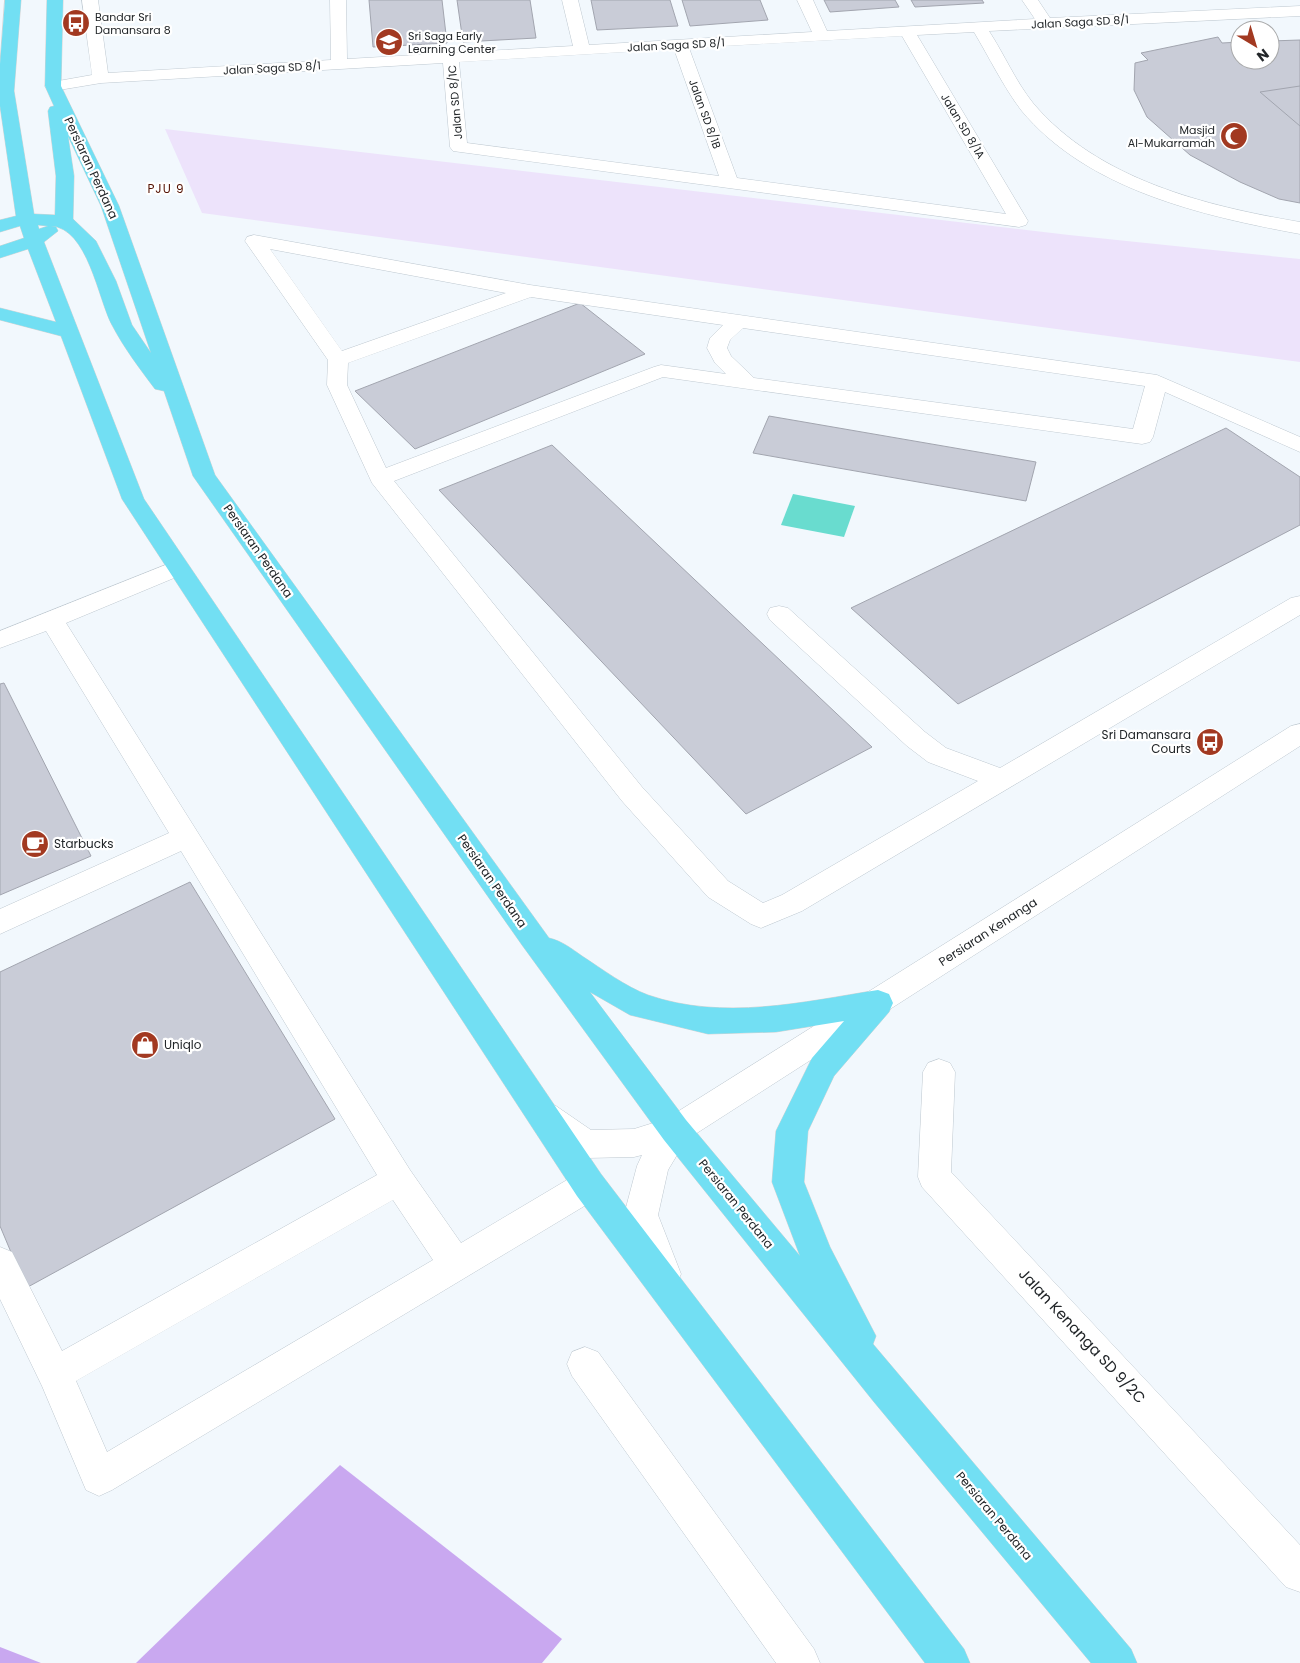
<svg xmlns="http://www.w3.org/2000/svg" width="1300" height="1663" font-family="Poppins,sans-serif">
<style>
.green{fill:#ede3fb}
.forest{fill:#c9a8f0}
.water{fill:#69dccf}
.building{fill:#c9ccd7;stroke:#a2a5af}
.lines{fill:none;stroke-linecap:round;stroke-linejoin:round}
.minor-casing{stroke:#bec8d0;stroke-width:1}
.major-casing{stroke:#d3d4d4;stroke-width:1}
.minor{fill:#fff;fill-rule:evenodd}
.major{fill:#72dff3;fill-rule:evenodd}
.labels{text-anchor:middle;stroke-width:4.5;stroke-linejoin:round;paint-order:stroke}
.far-poi-label{font-size:11px;fill:#222629;stroke:#fff;text-anchor:start}
.far-street-label{font-size:11px;fill:#222629;stroke:#fff}
.street-label{font-size:12px;fill:#222629;stroke:#fff}
.far-quarter-label{font-size:12px;letter-spacing:1px;fill:#541203;stroke:#fff}
.poi-label{font-size:12px;fill:#222629;stroke:#fff;text-anchor:start}
.near-street-label{font-size:15px;fill:#222629;stroke:#fff}
</style>
<rect width="100%" height="100%" fill="#f2f8fd"/>
<path class="green" d="M165,129L1069,235L1300,259V362L202,213Z"/>
<g class="forest">
<path d="M340,1465L562,1639L542,1663H136Z"/>
<path d="M0,1647L41,1663H0Z"/>
</g>
<path class="water" d="M793,494L855,506L844,537L781,525Z"/>
<g class="building">
<path d="M369,0H442L447,43L373,47Z"/>
<path d="M457,0H530L536,38L463,42Z"/>
<path d="M591,0H670L678,26L597,30Z"/>
<path d="M682,0H760L768,20L690,26Z"/>
<path d="M824,0H895L899,7L830,12Z"/>
<path d="M911,0H982L984,3L915,7Z"/>
<path d="M1218,37L1222,43L1240,42V60H1270V41L1300,40V203L1279,199L1240,182L1190,155L1147,117L1134,90L1135,63L1148,60L1141,53Z"/>
<path d="M1300,86V126L1260,92Z"/>
<path d="M580,303L645,354L415,449L355,391Z"/>
<path d="M769,416L1036,462L1026,501L753,453Z"/>
<path d="M1226,428L1300,477V525L958,704L851,608Z"/>
<path d="M552,445L872,747L746,814L439,490Z"/>
<path d="M4,683L91,856L0,895V684Z"/>
<path d="M190,882L335,1119L26,1288L0,1226V972Z"/>
</g>
<g class="lines">
<g class="minor-casing">
<g id="minor">
<path d="M82,0H98L108,73L331,60L330,0H346L347,59L573,46L562,0H578L589,45L812,32L797,0H813L827,31L1035,19L1022,0H1038L1050,18L1300,6V16L989,31C1004,54 1016,82 1033,103C1098,180 1206,206 1300,222V234C1203,216 1087,190 1021,110C1003,86 989,57 974,32L917,35L1028,221L1026,225L1019,227L453,151L450,147L443,63L101,83L53,91L47,89L45,86L47,83L92,75ZM902,36L1006,214L737,178L689,48ZM674,49L719,176L467,143L459,62Z"/>
<path d="M254,235L530,285L1157,375L1300,437V452L1165,392L1153,437L1150,442L1142,444L663,377L394,481L642,787L728,881L763,903L782,895L978,781L928,762L907,746L770,620L767,614L770,608L779,606L788,608L925,732L946,748L1000,768L1291,598L1300,596V615L802,911L761,928L751,924L708,897L622,801L372,483L327,385L328,360L245,241L247,237ZM270,249L506,293L342,351ZM531,297L723,325L710,338L707,348L715,363L726,374L661,365L654,367L386,468L347,385L348,363ZM743,328L1145,386L1133,429L754,378L731,356L727,348L730,340Z"/>
<path d="M178,560L186,563L190,568L186,573L66,623L410,1170L461,1243L577,1174L589,1170L601,1174L605,1185L601,1196L112,1490L99,1496L86,1490L42,1386L0,1299V1247L12,1252L62,1351L377,1175L181,851L0,934V909L169,833L46,631L0,648V631ZM393,1200L433,1260L107,1452L76,1381Z"/>
<path d="M1300,724V746L686,1140L668,1170L658,1215L681,1274L676,1285L664,1290L652,1285L624,1215L637,1166L642,1155L634,1157L586,1158L575,1154L534,1126L529,1116L534,1106L545,1102L556,1106L591,1130L634,1129L666,1119L1291,726Z"/>
<path d="M939,1059L950,1063L955,1072L951,1172L1300,1545V1592L1286,1587L922,1187L918,1177L923,1072L928,1063Z"/>
<path d="M585,1347L598,1352L814,1649L820,1663H776L572,1376L567,1364L572,1352Z"/>
</g>
</g>
<g class="major-casing">
<path id="major" d="M5,0H21L14,91L34,214L55,215L56,176L48,111L50,107L54,106L45,86L47,0H63L61,86L119,206L215,475L549,938C562,941 572,949 582,956C602,969 626,987 648,995C723,1021 803,1002 878,990L889,994L893,1003L889,1012L834,1076L808,1131L804,1182L830,1247L876,1336L873,1344L1131,1649L1137,1663H1091L874,1402L664,1140L522,945L193,476L164,391L155,389C140,369 124,348 112,325C98,299 88,228 51,226L56,227L58,231L44,242L144,499L601,1174L964,1649L970,1663H925L577,1196L122,499L61,336L0,320V308L56,322L28,249L0,258V246L24,238L20,226L0,232V220L16,216L0,106V64ZM68,136L101,206L151,353L132,325L116,281L96,241L73,219L74,176ZM38,225L48,226L39,229ZM590,992L630,1015L708,1034L776,1032L844,1021L812,1058L776,1131L772,1182L800,1256L686,1120Z"/>
</g>
<use href="#minor" class="minor"/>
<use href="#major" class="major"/>
</g>
<defs>
<g id="bus-disc" transform="scale(1.4375)"><circle r="9.5" fill="#a23921" stroke="#fff"/><path d="M-5-6H5V4H4V6H2V4H-2V6H-4V4H-5ZM-3.5-4V0h7V-4ZM-3.5 1.2v1.5H-2V1.2ZM2 1.2v1.5H3.5V1.2Z" fill="#fff"/></g>
<g id="school-disc" transform="scale(1.4375)"><circle r="9.5" fill="#a23921" stroke="#fff"/><path d="M0-5L7-2L0 1L-7-2ZM-4 1L0 2.5L4 1V4Q0 6-4 4Z" fill="#fff"/></g>
<g id="mosque-disc" transform="scale(1.4375)"><circle r="9.5" fill="#a23921" stroke="#fff"/><path d="M3.5-4.9A6 6 0 1 0 3.5 4.9A5 5 0 1 1 3.5-4.9Z" fill="#fff"/></g>
<g id="cafe-disc" transform="scale(1.4375)"><circle r="9.5" fill="#a23921" stroke="#fff"/><path d="M-5.5-4.5H6V0H3Q3 3.5 0 3.5H-2.5Q-5.5 3.5-5.5 0ZM3-3.2v2h1.7v-2ZM-6 4.5H4V6H-6Z" fill="#fff"/></g>
<g id="shop-disc" transform="scale(1.4375)"><circle r="9.5" fill="#a23921" stroke="#fff"/><path d="M-5-2.5h2.3a2.7 3.5 0 0 1 5.4 0H5L5.5 6h-11ZM-1.5-2.5h3a1.5 2.3 0 0 0-3 0Z" fill="#fff"/></g>
</defs>
<g fill-rule="evenodd">
<use href="#bus-disc" x="76" y="23"/>
<use href="#school-disc" x="389" y="42"/>
<use href="#mosque-disc" x="1234" y="136"/>
<use href="#bus-disc" x="1210" y="742"/>
<use href="#cafe-disc" x="35" y="844"/>
<use href="#shop-disc" x="145" y="1045"/>
</g>
<g class="labels">
<g class="far-poi-label">
<text x="95" y="21">Bandar Sri<tspan x="95" dy="13">Damansara 8</tspan></text>
<text x="408" y="40">Sri Saga Early<tspan x="408" dy="13">Learning Center</tspan></text>
<text x="1215" y="134" text-anchor="end">Masjid<tspan x="1215" dy="13">Al-Mukarramah</tspan></text>
</g>
<g class="far-street-label">
<text transform="translate(1080 22) rotate(-3)" y="4">Jalan Saga SD 8/1</text>
<text transform="translate(676 45) rotate(-3)" y="4">Jalan Saga SD 8/1</text>
<text transform="translate(272 68) rotate(-3)" y="4">Jalan Saga SD 8/1</text>
<text transform="translate(455 102) rotate(-95)" y="4">Jalan SD 8/1C</text>
<text transform="translate(705 114) rotate(70)" y="4">Jalan SD 8/1B</text>
<text transform="translate(963 126) rotate(59)" y="4">Jalan SD 8/1A</text>
</g>
<g class="street-label">
<text transform="translate(91 168) rotate(65)" y="4">Persiaran Perdana</text>
<text transform="translate(258 551) rotate(55)" y="4">Persiaran Perdana</text>
<text transform="translate(492 881) rotate(55)" y="4">Persiaran Perdana</text>
<text transform="translate(988 932) rotate(-33)" y="4">Persiaran Kenanga</text>
<text transform="translate(736 1204) rotate(51)" y="4">Persiaran Perdana</text>
<text transform="translate(994 1516) rotate(50)" y="4">Persiaran Perdana</text>
</g>
<g class="far-quarter-label">
<text x="166" y="193">PJU 9</text>
</g>
<g class="poi-label">
<text x="1191" y="739" text-anchor="end">Sri Damansara<tspan x="1191" dy="14">Courts</tspan></text>
<text x="54" y="848">Starbucks</text>
<text x="164" y="1049">Uniqlo</text>
</g>
<g class="near-street-label">
<text transform="translate(1082 1336) rotate(47)" y="5">Jalan Kenanga SD 9/2C</text>
</g>
</g>
<g transform="translate(1255 45) rotate(142)"><circle r="24" fill="#ffffff" stroke="#a7a8a9"/>
<path d="M0-4L9 19L0 12L-9 19Z" fill="#a23921"/>
<text y="-8" font-size="14" font-weight="bold" text-anchor="middle" fill="#222629">N</text>
</g>
</svg>
